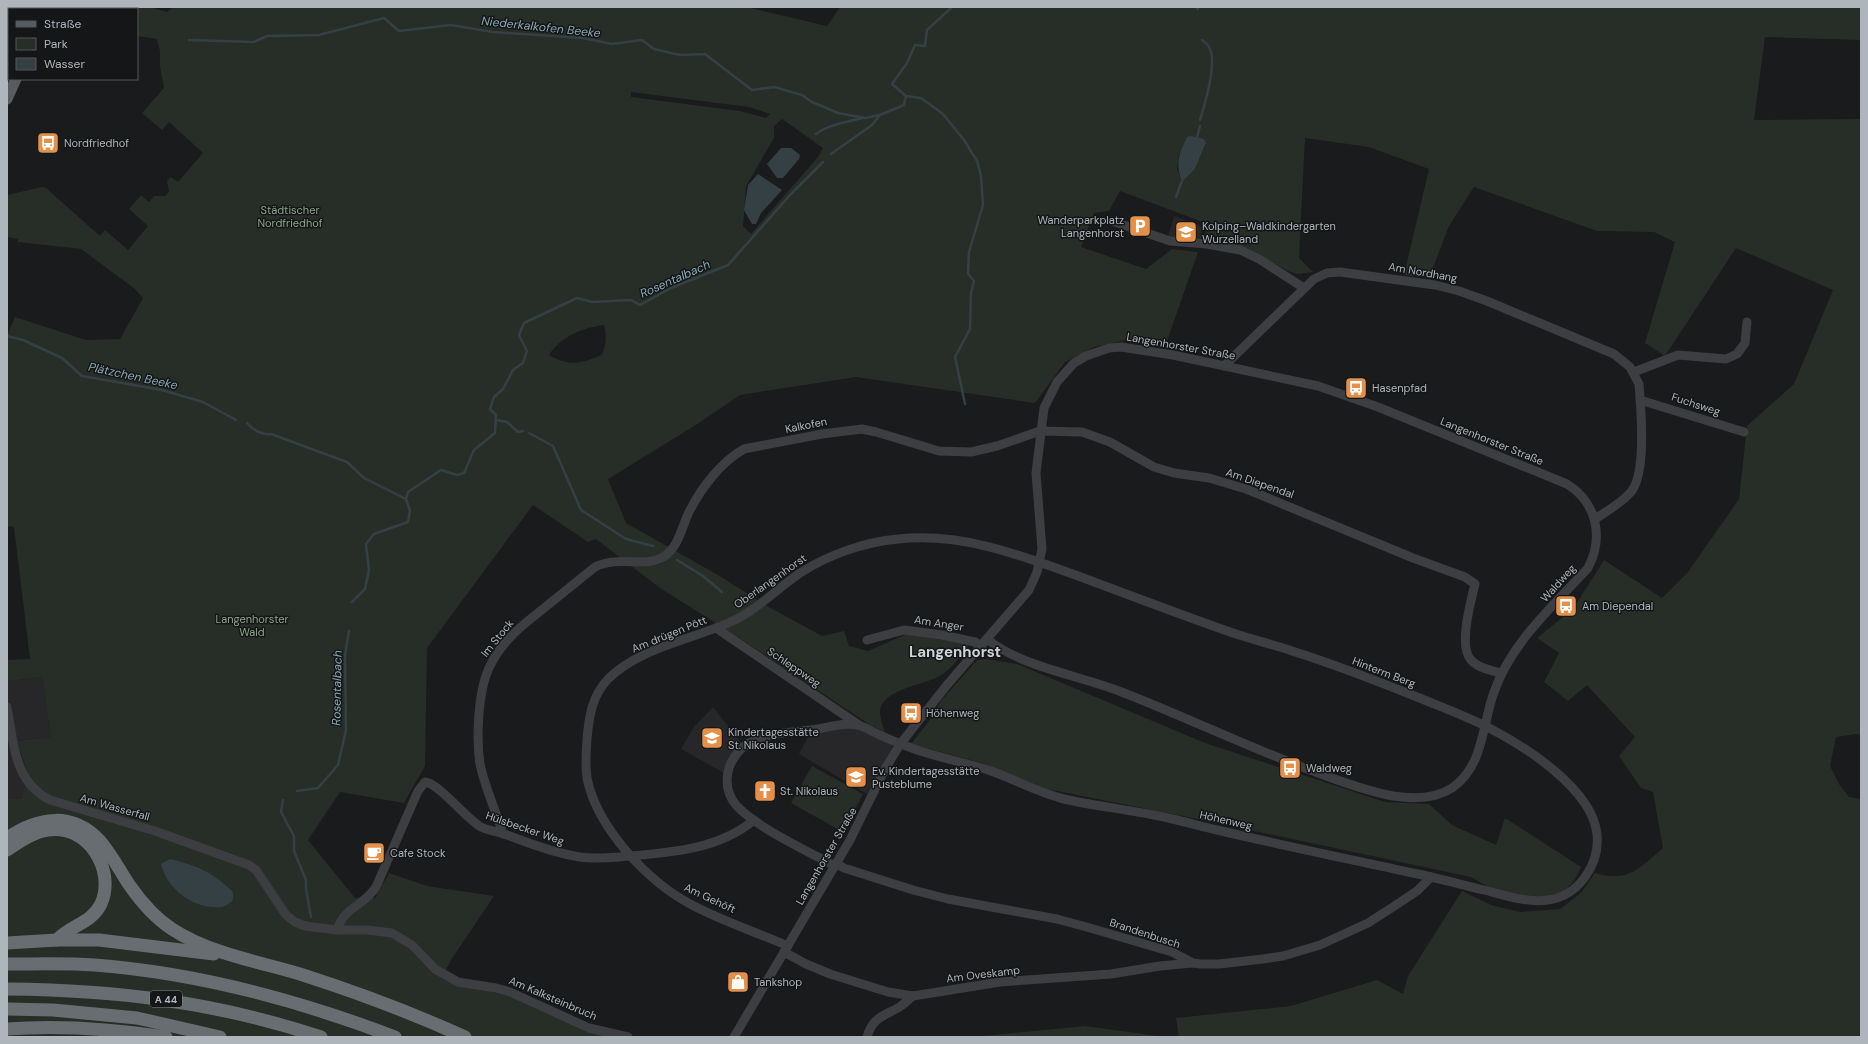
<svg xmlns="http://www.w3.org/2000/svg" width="1868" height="1044" font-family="'DM Sans',sans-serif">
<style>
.built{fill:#272729}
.green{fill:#272e27;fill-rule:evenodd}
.water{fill:#354045}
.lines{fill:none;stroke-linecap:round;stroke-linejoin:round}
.stream{stroke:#354045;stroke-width:2.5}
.minor{stroke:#3c3e41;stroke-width:9}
.major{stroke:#585b60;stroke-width:11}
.highway{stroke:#686d72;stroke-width:13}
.labels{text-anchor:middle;stroke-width:3;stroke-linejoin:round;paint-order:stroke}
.shield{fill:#151618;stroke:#80858a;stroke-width:1}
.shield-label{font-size:10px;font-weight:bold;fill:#aeb5bb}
.poi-label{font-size:11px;fill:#aeb5bb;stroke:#151618;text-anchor:start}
.park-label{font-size:11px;fill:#8ba487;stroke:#151618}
.street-label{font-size:11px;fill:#aeb5bb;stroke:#151618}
.water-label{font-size:12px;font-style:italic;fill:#89a8b2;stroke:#151618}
.district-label{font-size:15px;font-weight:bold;fill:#cfd3d7;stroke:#151618}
</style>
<rect width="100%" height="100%" fill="#1a1b1c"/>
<g class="built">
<path d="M1174,216L1203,227L1200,242L1168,237Z"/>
<path d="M42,677L51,737L17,741L28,775L21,799L7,798V678L9,681Z"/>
<path d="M713,707L742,744L724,773L681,749L694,727Z"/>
<path d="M858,727L893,746L867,794L799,754L810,733Z"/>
</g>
<g class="green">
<path d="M132,7H149L167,12L173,7H746L827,26L840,7H1861V40L1765,37L1754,120L1861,119V735L1856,734L1836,737L1830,766L1839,784L1849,797L1861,799V1037H1179L1176,1018L1291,1006L1377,980L1403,994L1408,976L1462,891L1491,905L1520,912L1560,909L1581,893L1595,873C1629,883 1639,868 1663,848L1653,792L1641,788L1619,756L1635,737L1587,685L1568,701L1544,682L1559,653L1537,638L1573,609L1604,560L1662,598L1688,572L1739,499L1747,426L1794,384L1833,290L1736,248L1665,356L1645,343L1675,242L1654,232L1597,231L1474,187L1449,226L1429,278L1404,275L1429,169L1369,147L1305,138L1299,258L1313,272L1297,274L1288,271L1257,254L1203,242L1208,224L1120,191L1109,211L1094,213L1081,247L1146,269L1172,249L1198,252L1165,347L1125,340L1094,347L1065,362L1035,403L856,377L740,395L699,423L608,479L626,523L718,575L767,606L822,636L844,631L849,646L868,651L907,634L970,644C961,655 951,671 938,677C923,685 878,690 880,714C881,720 883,727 885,732L870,725L738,637L660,588L596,539L588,542L533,505L427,648L425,766L404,803L340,792L308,840L355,898H375L389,873L427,886L494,896L451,960L442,978L509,996L554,1017L625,1037H7V798L21,799L28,775L17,741L51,737L42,677L9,681L7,678V660L30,659L14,527L7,526V336L15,317L86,340L120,339L143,298L135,289L81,249L18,242V239L7,237V195L42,187L46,188L100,236L105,230L128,250L148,226L129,209L141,195L149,202L154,196H165L169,192L167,181L171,177L178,182L203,153L169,122L162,130L142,113L164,88L160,67V51L157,39L137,36V9H131ZM631,92L749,107L770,114L766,118L740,111L631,97ZM782,119L823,148L818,157L751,234L743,226L746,186L774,138V126ZM1206,144L1195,169L1182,182L1177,169L1179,154ZM604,325C607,337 606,344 602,355C582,363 569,367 549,355C560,337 584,327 604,325Z"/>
<path d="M986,659L1017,664L1205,743L1385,802L1429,804L1452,825L1496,845L1505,818L1581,867L1574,881L1563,892L1551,897L1508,898L1471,877L1203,820L1047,789L982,763L911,744L929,721L941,701L977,660Z"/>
<path d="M812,766L863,794L843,832L791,803Z"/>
<path d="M1085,1026L1165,1037H972Z"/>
</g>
<g class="water">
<path d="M1191,136L1204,139L1206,143L1195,169L1182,182C1175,162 1179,155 1187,137Z"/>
<path d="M781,148H791L800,155L799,159L783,178H777L767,164Z"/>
<path d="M758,174L782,190L761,213L756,224H752L744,210L748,185Z"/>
<path d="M170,859C198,866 212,872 233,892V900C230,903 226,906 222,907C195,910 167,890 161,864Z"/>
</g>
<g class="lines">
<g class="stream">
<path d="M1196,7L1198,9"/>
<path d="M189,40L254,42L267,36L319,35L384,18L399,31L451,25L493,32L583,38L612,44L642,40L654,49L680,55L705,54L752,90L774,87L802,95L812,102L838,113L865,118L880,115"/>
<path d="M906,96L921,98L943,114L964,140L977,161L981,176L983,205L969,252L968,274L974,281L971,293L970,329L955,357L965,404"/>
<path d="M1200,120C1205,104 1217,65 1210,49C1209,46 1205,42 1202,40"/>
<path d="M816,134C830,124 846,122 863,118"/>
<path d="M1197,138L1200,126"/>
<path d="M831,154L872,125L880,115L904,105L906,96L892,84L907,63L915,45L925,46L927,30L952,7"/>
<path d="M1176,197L1182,181"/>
<path d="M7,336L23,340L62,358L82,376L162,390L203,402L236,420"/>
<path d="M496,420L507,422L518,432L523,431"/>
<path d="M247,423C254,431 261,435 271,434L347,462L364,478L406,499"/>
<path d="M529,433L553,446L581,510L626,539L653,546"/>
<path d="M677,560L703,576L722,592"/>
<path d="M352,602L365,589L369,570L366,544L374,534L408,522L410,511L406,499L408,492L441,470L457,475L464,473L474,450L495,433L496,415L490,409L494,397L503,389L513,370L523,363L527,351L519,335L524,323L577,298L592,302L631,300L640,305L671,288L728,265L791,194L823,162"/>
<path d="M297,791L318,788L338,765L346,730L345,655L349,631"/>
<path d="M283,800L281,812L294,836V851L306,880V889L311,917"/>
</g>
<g class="minor">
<path d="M1115,222L1170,241L1207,244L1240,250L1259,259L1304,288"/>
<path d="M1224,366L1314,279L1327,273L1340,272L1435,285L1459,291L1487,301L1614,354L1630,367L1639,384C1641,410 1647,475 1630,493C1620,504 1607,511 1595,519"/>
<path d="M1634,372L1678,355L1726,359L1737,354L1745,343L1747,322"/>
<path d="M1640,400L1744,432"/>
<path d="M716,628L859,725"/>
<path d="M867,640L904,630L942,635L975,642L982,647"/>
<path d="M7,707C14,743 13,781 50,800L155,831L249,865L256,870L286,915L295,922L305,926L337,930H367L392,933L412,945L435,969L458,982L496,988L510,992L589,1028L628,1037"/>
<path d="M503,834C496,811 485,788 480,764C476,738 478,692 489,668C497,650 513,633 528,621L595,567C619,555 645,568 663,557C679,548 682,525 690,510C702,487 721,462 744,449L822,434L862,429L876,432L939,451L971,452L997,446L1040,431L1082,432L1110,442L1154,467L1174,473L1209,478L1246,489L1413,558L1465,577L1475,584C1471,601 1458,646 1471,660C1478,668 1492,671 1502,673"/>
<path d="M837,864L844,868L913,890L948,899L1057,919L1090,928L1172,952L1193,963L1200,964H1219L1263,959L1283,956L1320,945L1368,923L1393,907L1417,891L1431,877"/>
<path d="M337,930C345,906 363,907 376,887L418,791L425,782C439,783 465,818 481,827C489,831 499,832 507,835C531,844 555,853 580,857C593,859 606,858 619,857C665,853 717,851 754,820"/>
<path d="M788,946C756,932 722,921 692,905C648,882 597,828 587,778C585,765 586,752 587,739C589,716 592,696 608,679C641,646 697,639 737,619C760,607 778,588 800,573C828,555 864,542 898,539C965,532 1025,557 1086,579C1135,597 1184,616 1233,633C1254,640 1275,645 1295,652C1337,665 1377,681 1417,697C1441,707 1466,716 1489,728C1526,747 1592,789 1597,834C1600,864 1579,896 1548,900C1527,903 1504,895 1484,890C1459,884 1434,877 1408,872C1344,858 1281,845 1217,830C1196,825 1175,819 1154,815C1124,809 1094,806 1064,799C1039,793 1016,780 991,771C967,763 941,758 917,750C904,745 892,741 880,735C872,732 865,726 857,725C845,722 830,727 818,729C785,734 742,730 729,768C725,782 727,794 736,805C754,826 809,852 835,866"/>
<path d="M784,952L806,964L830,974L888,992L913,996L1000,982L1111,974L1160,966L1192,963"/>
<path d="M734,1037L850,840L886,767L901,743L947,685L1029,590L1037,572L1042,549L1036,473L1044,408L1057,382L1074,363L1086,356L1109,348L1121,347L1173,355L1318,386L1378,407L1567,484C1597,503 1604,537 1588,568C1553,606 1511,643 1494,692C1482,725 1484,766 1452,788C1435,799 1412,799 1393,796C1366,791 1339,781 1313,771C1247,747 1184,716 1119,691C1077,675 1023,667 988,640"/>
<path d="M867,1037C873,1016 885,1016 901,1006C905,1003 909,999 913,996"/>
</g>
<g class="major">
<path d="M42,9L43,7"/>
<path d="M7,99L16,79"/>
</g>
<g class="highway">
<path d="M7,838C38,817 72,811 100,841C112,855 120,871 130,886C142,903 155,918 172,929C210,954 261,962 303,975C359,993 412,1013 465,1037"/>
<path d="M7,850C19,842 33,832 48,830C88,824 116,870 101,904C91,924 70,925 57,940"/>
<path d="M7,943L57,940H99L214,954"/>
<path d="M7,964C36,964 66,963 95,965C199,973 298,1000 395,1037"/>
<path d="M7,989C118,990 215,1002 321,1037"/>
<path d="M7,1009L53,1010L137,1018L220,1037"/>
<path d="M7,1029C60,1025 113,1029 166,1037"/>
</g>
</g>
<defs>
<g id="bus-square" transform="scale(1.15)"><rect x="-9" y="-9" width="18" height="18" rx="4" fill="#e4904b" stroke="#151618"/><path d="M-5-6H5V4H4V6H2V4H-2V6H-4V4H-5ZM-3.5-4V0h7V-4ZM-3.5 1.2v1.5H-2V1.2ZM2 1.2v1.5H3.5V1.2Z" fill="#fff"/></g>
<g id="parking-square" transform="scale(1.15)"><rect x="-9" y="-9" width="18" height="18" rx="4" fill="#e4904b" stroke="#151618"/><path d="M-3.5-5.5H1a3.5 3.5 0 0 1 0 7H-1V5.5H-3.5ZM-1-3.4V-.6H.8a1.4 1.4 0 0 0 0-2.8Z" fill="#fff"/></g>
<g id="school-square" transform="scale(1.15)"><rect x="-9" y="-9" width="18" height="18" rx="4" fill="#e4904b" stroke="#151618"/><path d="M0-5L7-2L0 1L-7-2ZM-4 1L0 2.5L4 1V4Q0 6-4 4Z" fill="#fff"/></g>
<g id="church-square" transform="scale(1.15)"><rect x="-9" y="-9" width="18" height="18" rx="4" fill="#e4904b" stroke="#151618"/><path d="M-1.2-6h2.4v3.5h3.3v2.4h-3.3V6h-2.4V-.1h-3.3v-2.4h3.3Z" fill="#fff"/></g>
<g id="cafe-square" transform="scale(1.15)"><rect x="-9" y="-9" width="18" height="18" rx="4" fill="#e4904b" stroke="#151618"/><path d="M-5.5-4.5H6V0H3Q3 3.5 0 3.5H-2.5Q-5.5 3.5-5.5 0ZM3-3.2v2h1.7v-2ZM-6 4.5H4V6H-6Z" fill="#fff"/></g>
<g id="shop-square" transform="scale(1.15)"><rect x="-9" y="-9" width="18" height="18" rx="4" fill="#e4904b" stroke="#151618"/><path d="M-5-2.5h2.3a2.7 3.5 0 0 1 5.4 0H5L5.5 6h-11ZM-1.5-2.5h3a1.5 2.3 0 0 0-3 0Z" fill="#fff"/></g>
</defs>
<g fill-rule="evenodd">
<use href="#bus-square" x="48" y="143"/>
<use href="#parking-square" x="1140" y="226"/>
<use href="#school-square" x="1186" y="232"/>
<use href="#bus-square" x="1356" y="388"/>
<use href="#bus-square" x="1566" y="606"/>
<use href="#bus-square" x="911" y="713"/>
<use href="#school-square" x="712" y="738"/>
<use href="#bus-square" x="1290" y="768"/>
<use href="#school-square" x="856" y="777"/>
<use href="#church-square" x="765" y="791"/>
<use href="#cafe-square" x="374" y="853"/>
<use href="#shop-square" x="738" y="982"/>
</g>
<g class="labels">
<rect class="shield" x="150" y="991" width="32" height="16" rx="3"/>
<g class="shield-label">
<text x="166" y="1003">A 44</text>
</g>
<g class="poi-label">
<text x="64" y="147">Nordfriedhof</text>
<text x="1124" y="224" text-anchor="end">Wanderparkplatz<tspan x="1124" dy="13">Langenhorst</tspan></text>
<text x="1202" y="230">Kolping–Waldkindergarten<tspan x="1202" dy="13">Wurzelland</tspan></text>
<text x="1372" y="392">Hasenpfad</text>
<text x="1582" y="610">Am Diependal</text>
<text x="926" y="717">Höhenweg</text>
<text x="728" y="736">Kindertagesstätte<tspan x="728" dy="13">St. Nikolaus</tspan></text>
<text x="1306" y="772">Waldweg</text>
<text x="872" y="775">Ev. Kindertagesstätte<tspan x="872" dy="13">Pusteblume</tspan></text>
<text x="780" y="795">St. Nikolaus</text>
<text x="390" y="857">Cafe Stock</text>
<text x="754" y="986">Tankshop</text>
</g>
<g class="park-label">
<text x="290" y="214">Städtischer<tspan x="290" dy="13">Nordfriedhof</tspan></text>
<text x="252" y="623">Langenhorster<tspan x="252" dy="13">Wald</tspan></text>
</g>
<g class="street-label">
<text transform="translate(1423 272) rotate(10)" y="4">Am Nordhang</text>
<text transform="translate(1181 346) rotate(10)" y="4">Langenhorster Straße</text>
<text transform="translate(1696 404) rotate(18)" y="4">Fuchsweg</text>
<text transform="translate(806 425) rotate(-11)" y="4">Kalkofen</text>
<text transform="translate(1492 441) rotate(22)" y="4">Langenhorster Straße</text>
<text transform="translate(1260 483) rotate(19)" y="4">Am Diependal</text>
<text transform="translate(770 581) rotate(-35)" y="4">Oberlangenhorst</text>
<text transform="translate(1558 583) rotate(-48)" y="4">Waldweg</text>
<text transform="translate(939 623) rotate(9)" y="4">Am Anger</text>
<text transform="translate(669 634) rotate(-22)" y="4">Am drügen Pött</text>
<text transform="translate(497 638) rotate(-51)" y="4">Im Stock</text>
<text transform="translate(794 667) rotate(34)" y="4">Schleppweg</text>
<text transform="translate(1384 672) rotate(21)" y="4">Hinterm Berg</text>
<text transform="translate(115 807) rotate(16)" y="4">Am Wasserfall</text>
<text transform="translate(1226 820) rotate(13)" y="4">Höhenweg</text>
<text transform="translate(525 828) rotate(19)" y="4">Hülsbecker Weg</text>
<text transform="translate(826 856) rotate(-60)" y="4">Langenhorster Straße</text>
<text transform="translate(710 898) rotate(25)" y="4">Am Gehöft</text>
<text transform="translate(1145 933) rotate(18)" y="4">Brandenbusch</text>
<text transform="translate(983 974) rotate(-7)" y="4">Am Oveskamp</text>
<text transform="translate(553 998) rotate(23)" y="4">Am Kalksteinbruch</text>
</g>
<g class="water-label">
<text transform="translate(541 27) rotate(6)" y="4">Niederkalkofen Beeke</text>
<text transform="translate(675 279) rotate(-24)" y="4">Rosentalbach</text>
<text transform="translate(133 376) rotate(12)" y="4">Plätzchen Beeke</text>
<text transform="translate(337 688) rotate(-89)" y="4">Rosentalbach</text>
</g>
<g class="district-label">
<text x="955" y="657">Langenhorst</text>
</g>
</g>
<rect width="1868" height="1044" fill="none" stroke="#aeb5bb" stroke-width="16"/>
<rect x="8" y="8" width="130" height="72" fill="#151618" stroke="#525659"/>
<rect x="16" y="21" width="20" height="6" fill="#585b60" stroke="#525659"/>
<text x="44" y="28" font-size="12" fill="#aeb5bb">Straße</text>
<rect x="16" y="38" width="20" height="12" fill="#272e27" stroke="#525659"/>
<text x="44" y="48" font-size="12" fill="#aeb5bb">Park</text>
<rect x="16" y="58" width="20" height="12" fill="#354045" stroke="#525659"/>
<text x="44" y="68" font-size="12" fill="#aeb5bb">Wasser</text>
</svg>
